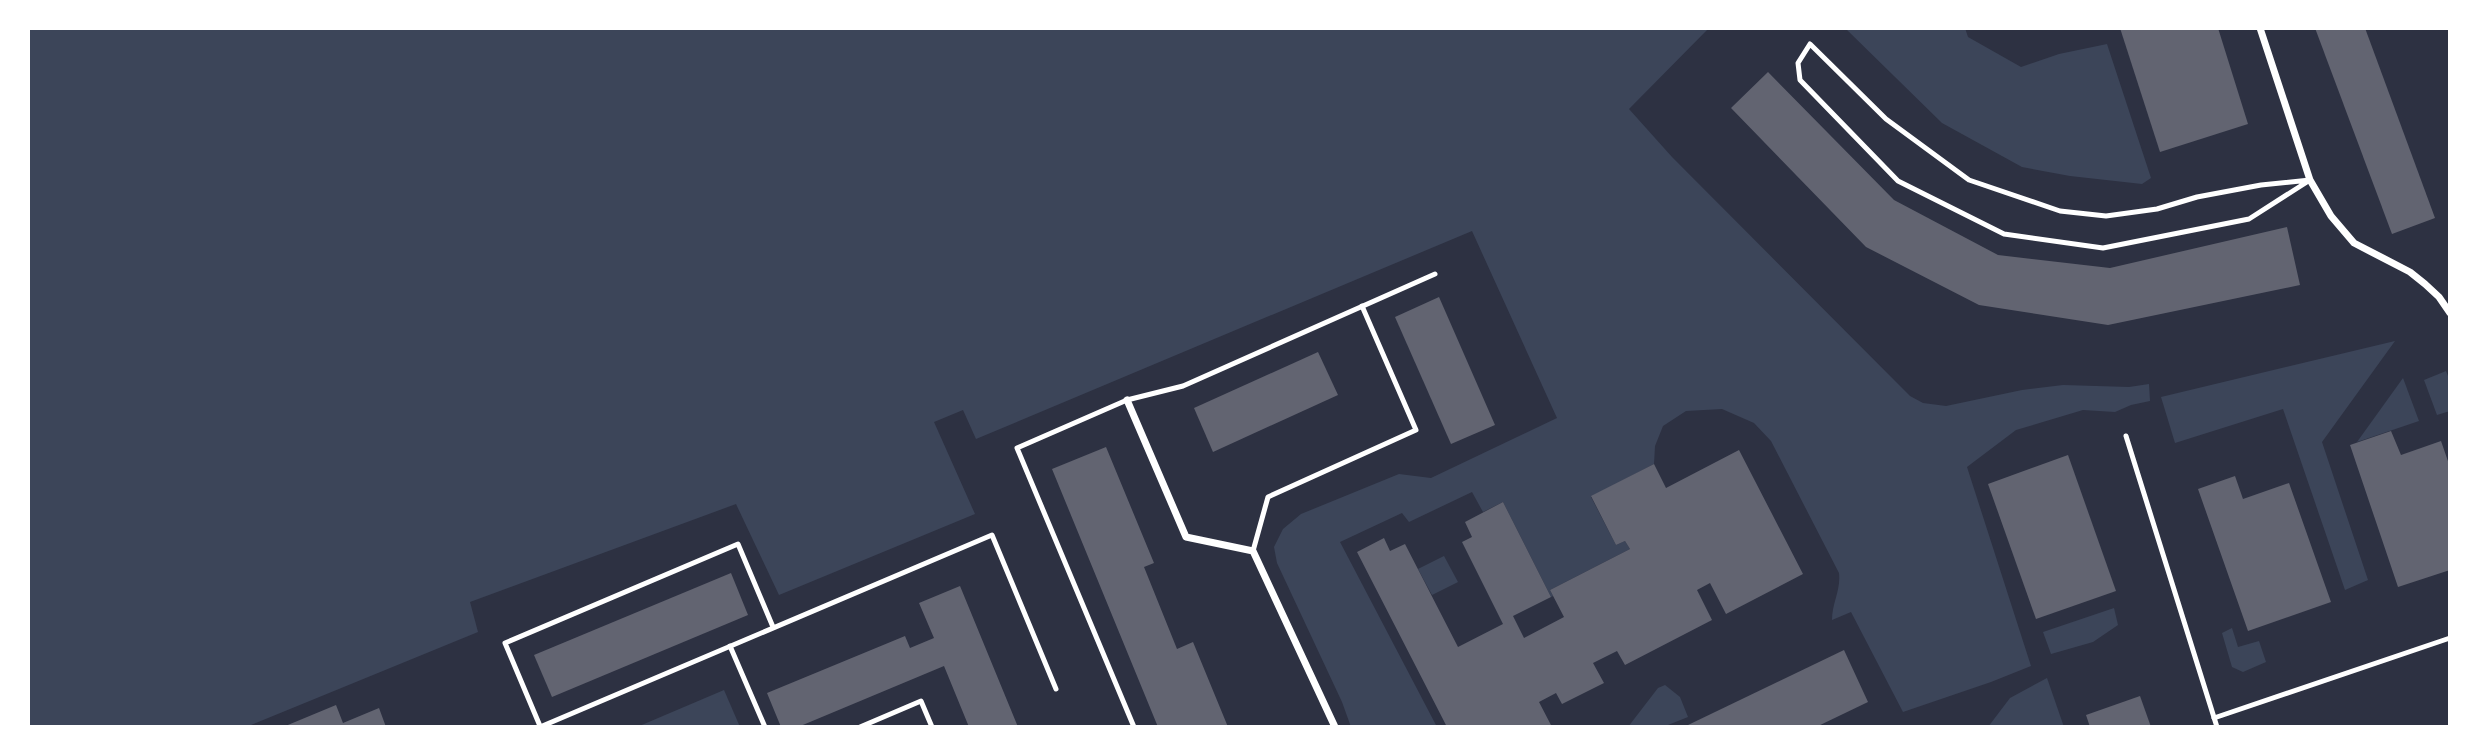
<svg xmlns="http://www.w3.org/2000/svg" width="2478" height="755" font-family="Arial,sans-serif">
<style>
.green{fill:#3c4559}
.building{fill:#626471}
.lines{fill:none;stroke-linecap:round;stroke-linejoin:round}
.service{stroke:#fff;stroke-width:5}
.minor{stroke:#fff;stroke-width:7}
</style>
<rect width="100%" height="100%" fill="#2d3142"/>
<g class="green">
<path d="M28,28H1709L1629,109L1672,157L1910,396L1923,403L1946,406L2022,390L2063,385L2129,387L2149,384L2150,401L2131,405L2115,412L2083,410L2016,430L1967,467L2031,666L1991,682L1903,712L1851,612L1832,620C1832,603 1841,590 1839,573L1771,441L1754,423L1722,409L1686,411L1663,426L1655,446L1654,464L1591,497L1616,545L1625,541L1630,549L1550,590L1553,596L1551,597L1503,502L1483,512L1472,492L1409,522L1402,513L1340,542L1437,727H1351L1342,702L1277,563L1274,547L1283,529L1301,514L1399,474L1431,478L1557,418L1472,231L976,439L963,410L934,422L975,514L779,595L736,504L470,602L478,632L246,727H28Z"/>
<path d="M1847,28H1965L1968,37L2021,67L2059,54L2107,44L2151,178L2142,184L2070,176L2022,167L1942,123L1846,29Z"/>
<path d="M2395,341L2322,442L2368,580L2345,590L2283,409L2175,443L2161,397Z"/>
<path d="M2446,371L2450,381V411L2437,415L2424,380Z"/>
<path d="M2403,378L2419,421L2357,442Z"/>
<path d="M1444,556L1458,582L1432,595L1418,569Z"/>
<path d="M2114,608L2118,625L2093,642L2051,654L2043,632Z"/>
<path d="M2232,628L2238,647L2259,641L2266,662L2243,672L2232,667L2222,633Z"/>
<path d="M2047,678L2064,727H1988L2010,698Z"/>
<path d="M1665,685L1680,697L1688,717L1663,727H1628L1658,688Z"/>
<path d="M724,690L740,727H637Z"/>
</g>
<g class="building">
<path d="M2120,28H2218L2248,124L2160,152Z"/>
<path d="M2315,28H2365L2435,218L2392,234Z"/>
<path d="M1768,72L1894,200L1998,255L2110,268L2287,227L2300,285L2108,325L1979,305L1866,247L1731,108Z"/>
<path d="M1439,297L1495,425L1451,444L1395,317Z"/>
<path d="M1318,352L1338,395L1213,452L1194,408Z"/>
<path d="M2391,431L2401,455L2441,441L2450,467V570L2398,587L2350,445Z"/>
<path d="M1106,447L1154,563L1144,567L1177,649L1193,642L1228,727H1158L1052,469Z"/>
<path d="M1739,450L1803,574L1726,614L1710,583L1697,590L1712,620L1625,665L1617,651L1593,663L1604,683L1562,704L1556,693L1539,702L1552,727H1447L1357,552L1384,538L1390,551L1405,544L1458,647L1503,624L1462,542L1472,537L1465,522L1503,502L1551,597L1513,616L1524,638L1564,617L1550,590L1630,549L1625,541L1616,545L1591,496L1654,464L1666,488Z"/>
<path d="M2068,455L2116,591L2036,619L1988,484Z"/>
<path d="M2235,476L2243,499L2289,483L2331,602L2248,631L2198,489Z"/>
<path d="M731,573L748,615L552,697L534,655Z"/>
<path d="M960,586L1018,727H969L944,666L798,727H781L767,693L905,636L910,648L934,638L919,603Z"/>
<path d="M1844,650L1868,702L1816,727H1689L1688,725Z"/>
<path d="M2140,696L2151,727H2090L2086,715Z"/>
<path d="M336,705L343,723L379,708L386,727H283Z"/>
</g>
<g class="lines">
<g class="service">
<path d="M1810,44L1886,119L1969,180L2060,211L2106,216L2157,209L2197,197L2261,185L2310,180L2249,219L2103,248L2004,234L1898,181L1800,80L1798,63Z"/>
<path d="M2126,436L2217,727"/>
<path d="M1253,551L1268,497L1416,430L1362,306"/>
<path d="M730,646L765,727"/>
<path d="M2214,718L2450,638"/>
<path d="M540,726L505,643L738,544L773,627"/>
<path d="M540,727L992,535L1056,689"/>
<path d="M860,727L921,701L932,727"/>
<path d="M1134,727L1017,448L1127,400L1183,386L1435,274"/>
</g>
<g class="minor">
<path d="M2260,28L2310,180L2331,216L2354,243L2410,272L2425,284L2439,297L2450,313"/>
<path d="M1127,400L1186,537L1253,551L1335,727"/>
</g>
</g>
<rect width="2478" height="755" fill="none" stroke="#ffffff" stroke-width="60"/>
</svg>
